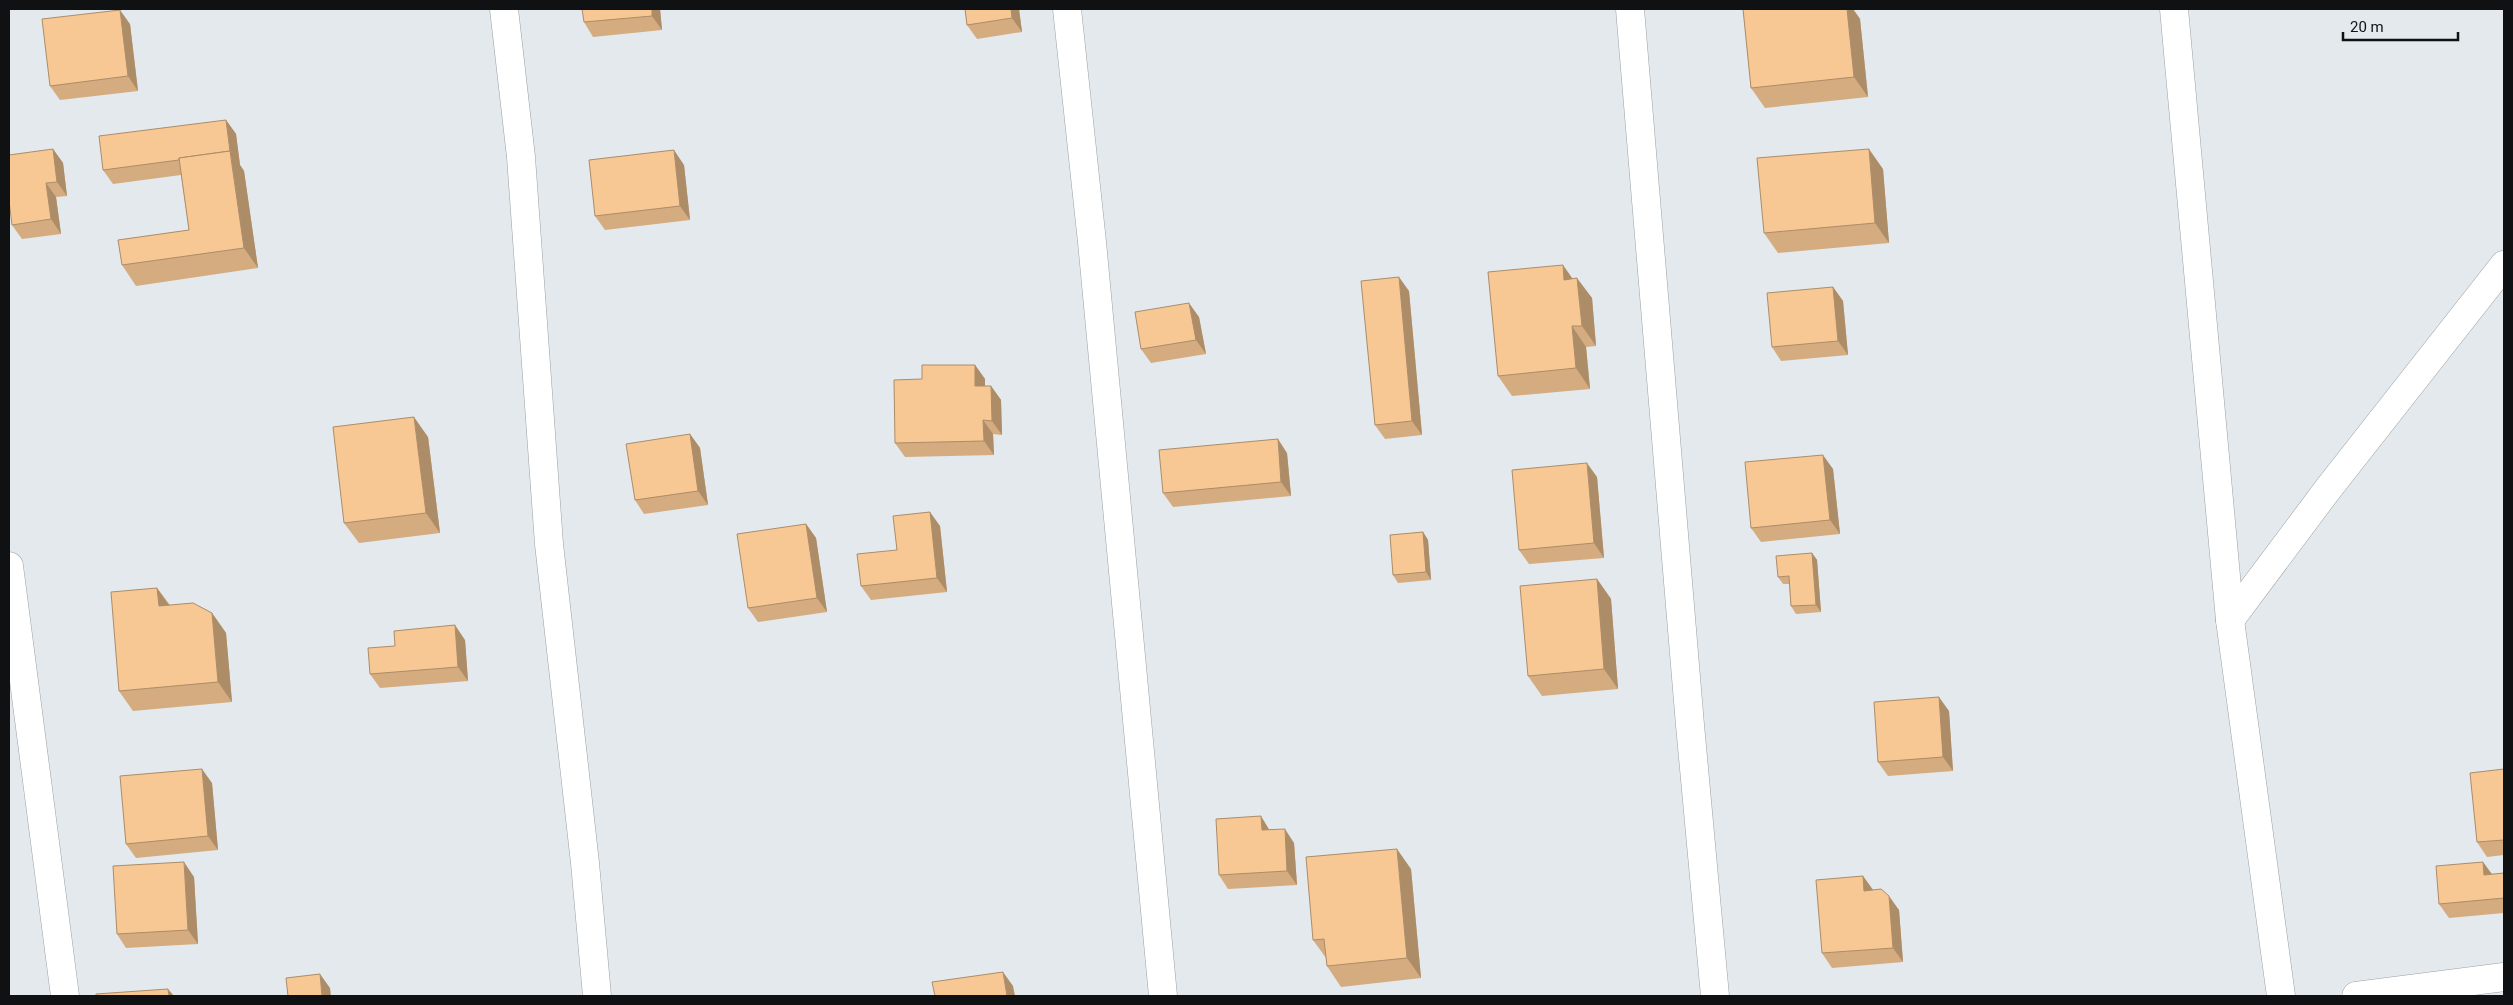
<svg xmlns="http://www.w3.org/2000/svg" width="2513" height="1005" font-family="Roboto,sans-serif">
<style>
.lines{fill:none;stroke-linecap:round;stroke-linejoin:round}
.street-casing{stroke:#9aa0a3;stroke-width:29}
.street{stroke:#fff;stroke-width:28}
.wall{fill:#d4ac7f}
.shaded-wall{fill:#ad8c68}
.building{fill:#f7c894;stroke:#ad8c68}
</style>
<rect width="100%" height="100%" fill="#e3e9ed"/>
<g class="lines">
<g class="street-casing">
<g id="street">
<path d="M504,9L521,157L549,544L585,863L597,996"/>
<path d="M1067,9L1092,242L1163,996"/>
<path d="M1630,9L1690,725L1715,996"/>
<path d="M2174,9L2230,620L2281,996"/>
<path d="M9,566L65,996"/>
<path d="M2230,620L2328,489L2504,265"/>
<path d="M2356,996L2504,977"/>
</g>
</g>
<use href="#street" class="street"/>
</g>
<g class="wall">
<path d="M660,9L662,30L593,37L584,22Z"/>
<path d="M965,9H1019L1022,32L977,39L967,25Z"/>
<path d="M1743,9H1853L1860,19L1868,97L1765,108L1751,88Z"/>
<path d="M130,24L138,91L60,100L50,86Z"/>
<path d="M226,120L236,134L240,165L244,171L258,268L136,286L122,265L189,230L181,175L113,184L103,170Z"/>
<path d="M53,149L63,163L67,196L56,197L61,234L22,239L12,225Z"/>
<path d="M684,165L690,220L605,230L595,216Z"/>
<path d="M1883,169L1889,243L1778,253L1764,233Z"/>
<path d="M1573,279L1592,298L1596,346L1586,347L1590,389L1512,396L1498,376Z"/>
<path d="M1833,287L1843,301L1848,355L1781,361L1772,347Z"/>
<path d="M1409,291L1422,435L1385,439L1375,425Z"/>
<path d="M1199,317L1206,354L1151,363L1141,349Z"/>
<path d="M975,365L985,379V386H991L1001,400L1002,435L993,434L994,455L905,457L895,443L922,379Z"/>
<path d="M690,434L700,448L708,505L644,514L635,500Z"/>
<path d="M428,437L440,533L359,543L344,523Z"/>
<path d="M1287,453L1291,496L1173,507L1163,493Z"/>
<path d="M1833,469L1840,534L1761,542L1751,528Z"/>
<path d="M1597,477L1604,558L1529,564L1519,550Z"/>
<path d="M806,524L816,538L827,612L758,622L748,608Z"/>
<path d="M940,526L947,592L871,600L861,586L897,550Z"/>
<path d="M1423,532L1428,540L1431,580L1398,583L1393,575Z"/>
<path d="M1812,553L1817,560L1821,612L1796,614L1791,606L1789,584H1783L1778,577Z"/>
<path d="M1597,579L1611,599L1618,689L1542,696L1528,676Z"/>
<path d="M157,588L170,605L212,613L226,633L232,702L133,711L119,691Z"/>
<path d="M465,640L468,681L380,688L370,674Z"/>
<path d="M1949,711L1953,771L1888,776L1878,762Z"/>
<path d="M2504,769V855L2487,857L2477,842Z"/>
<path d="M212,783L218,850L136,858L126,844Z"/>
<path d="M1270,829L1294,843L1297,885L1228,889L1219,875Z"/>
<path d="M2483,862L2492,874L2504,873V913L2449,918L2439,904Z"/>
<path d="M1411,869L1421,978L1341,987L1327,966L1326,958L1313,940Z"/>
<path d="M1863,876L1873,890L1899,910L1903,962L1832,968L1822,953Z"/>
<path d="M194,877L198,944L126,948L117,934Z"/>
</g>
<g class="shaded-wall">
<path d="M652,9H660L662,30L652,16Z"/>
<path d="M1011,9H1019L1022,32L1012,18Z"/>
<path d="M1847,9H1853L1860,19L1868,97L1854,77Z"/>
<path d="M120,10L130,24L138,91L128,76Z"/>
<path d="M226,120L236,134L240,165L244,171L258,268L244,248Z"/>
<path d="M53,149L63,163L67,196L57,182Z"/>
<path d="M1869,149L1883,169L1889,243L1875,223Z"/>
<path d="M674,150L684,165L690,220L680,206Z"/>
<path d="M46,183L56,197L61,234L51,219Z"/>
<path d="M1563,265L1577,285L1564,280Z"/>
<path d="M1399,277L1409,291L1422,435L1412,421Z"/>
<path d="M1577,278L1592,298L1596,346L1582,326Z"/>
<path d="M1833,287L1843,301L1848,355L1838,341Z"/>
<path d="M1189,303L1199,317L1206,354L1196,340Z"/>
<path d="M1572,326L1586,347L1590,389L1576,368Z"/>
<path d="M975,365L985,379V400L975,386Z"/>
<path d="M991,386L1001,400L1002,435L992,421Z"/>
<path d="M414,417L428,437L440,533L426,513Z"/>
<path d="M983,420L993,434L994,455L984,441Z"/>
<path d="M690,434L700,448L708,505L698,491Z"/>
<path d="M1278,439L1287,453L1291,496L1281,482Z"/>
<path d="M1823,455L1833,469L1840,534L1830,520Z"/>
<path d="M1587,463L1597,477L1604,558L1594,543Z"/>
<path d="M930,512L940,526L947,592L937,578Z"/>
<path d="M806,524L816,538L827,612L817,598Z"/>
<path d="M1423,532L1428,540L1431,580L1426,572Z"/>
<path d="M1812,553L1817,560L1821,612L1816,605Z"/>
<path d="M1597,579L1611,599L1618,689L1604,669Z"/>
<path d="M157,588L171,608L159,606Z"/>
<path d="M212,613L226,633L232,702L218,682Z"/>
<path d="M455,625L465,640L468,681L458,667Z"/>
<path d="M1939,697L1949,711L1953,771L1943,757Z"/>
<path d="M202,769L212,783L218,850L208,836Z"/>
<path d="M1261,816L1270,831L1262,830Z"/>
<path d="M1285,829L1294,843L1297,885L1287,871Z"/>
<path d="M1397,849L1411,869L1421,978L1407,958Z"/>
<path d="M184,862L194,877L198,944L188,930Z"/>
<path d="M2483,862L2493,876L2484,875Z"/>
<path d="M1863,876L1873,890L1864,891Z"/>
<path d="M1889,896L1899,910L1903,962L1893,948Z"/>
<path d="M1003,972L1013,986L1015,996H1007Z"/>
<path d="M320,974L330,988L331,996H322Z"/>
<path d="M168,989L174,996H169Z"/>
</g>
<g class="building">
<path d="M582,9H652V16L584,22Z"/>
<path d="M965,9H1011L1012,18L967,25Z"/>
<path d="M1743,9H1847L1854,77L1751,88Z"/>
<path d="M120,10L128,76L50,86L42,19Z"/>
<path d="M226,120L230,151L179,158V160L103,170L99,136Z"/>
<path d="M53,149L57,182L46,183L51,219L12,225L9,201V155Z"/>
<path d="M1869,149L1875,223L1764,233L1757,158Z"/>
<path d="M674,150L680,206L595,216L589,160Z"/>
<path d="M230,151L244,248L122,265L118,240L189,230L179,158Z"/>
<path d="M1563,265L1564,280L1577,278L1582,326H1572L1576,368L1498,376L1488,272Z"/>
<path d="M1399,277L1412,421L1375,425L1361,281Z"/>
<path d="M1833,287L1838,341L1772,347L1767,293Z"/>
<path d="M1189,303L1196,340L1141,349L1135,312Z"/>
<path d="M922,365H975V386H991L992,421L983,420L984,441L895,443L894,380L922,379Z"/>
<path d="M414,417L426,513L344,523L333,427Z"/>
<path d="M690,434L698,491L635,500L626,444Z"/>
<path d="M1278,439L1281,482L1163,493L1159,450Z"/>
<path d="M1823,455L1830,520L1751,528L1745,462Z"/>
<path d="M1587,463L1594,543L1519,550L1512,470Z"/>
<path d="M930,512L937,578L861,586L857,554L897,550L893,516Z"/>
<path d="M806,524L817,598L748,608L737,534Z"/>
<path d="M1423,532L1426,572L1393,575L1390,535Z"/>
<path d="M1812,553L1816,605L1791,606L1789,576L1778,577L1776,556Z"/>
<path d="M1597,579L1604,669L1528,676L1520,586Z"/>
<path d="M157,588L159,606L193,603L212,613L218,682L119,691L111,592Z"/>
<path d="M455,625L458,667L370,674L368,648L395,646L394,631Z"/>
<path d="M1939,697L1943,757L1878,762L1874,702Z"/>
<path d="M202,769L208,836L126,844L120,776Z"/>
<path d="M2504,769V840L2477,842L2470,773Z"/>
<path d="M1261,816L1262,830L1285,829L1287,871L1219,875L1216,819Z"/>
<path d="M1397,849L1407,958L1327,966L1324,939L1313,940L1306,857Z"/>
<path d="M184,862L188,930L117,934L113,866Z"/>
<path d="M2483,862L2484,875L2504,873V898L2439,904L2436,866Z"/>
<path d="M1863,876L1864,891L1881,889L1889,896L1893,948L1822,953L1816,880Z"/>
<path d="M1003,972L1007,996H935L932,982Z"/>
<path d="M320,974L322,996H288L286,978Z"/>
<path d="M168,989L169,996H96V994Z"/>
</g>
<rect width="2513" height="1005" fill="none" stroke="#0f1112" stroke-width="20"/>
<path d="M2343 32v8h115v-8" fill="none" stroke="#0f1112" stroke-width="2.5"/>
<text x="2350" y="32" font-size="15" fill="#0f1112" stroke="#e3e9ed" stroke-width="4" paint-order="stroke">20 m</text>
</svg>
